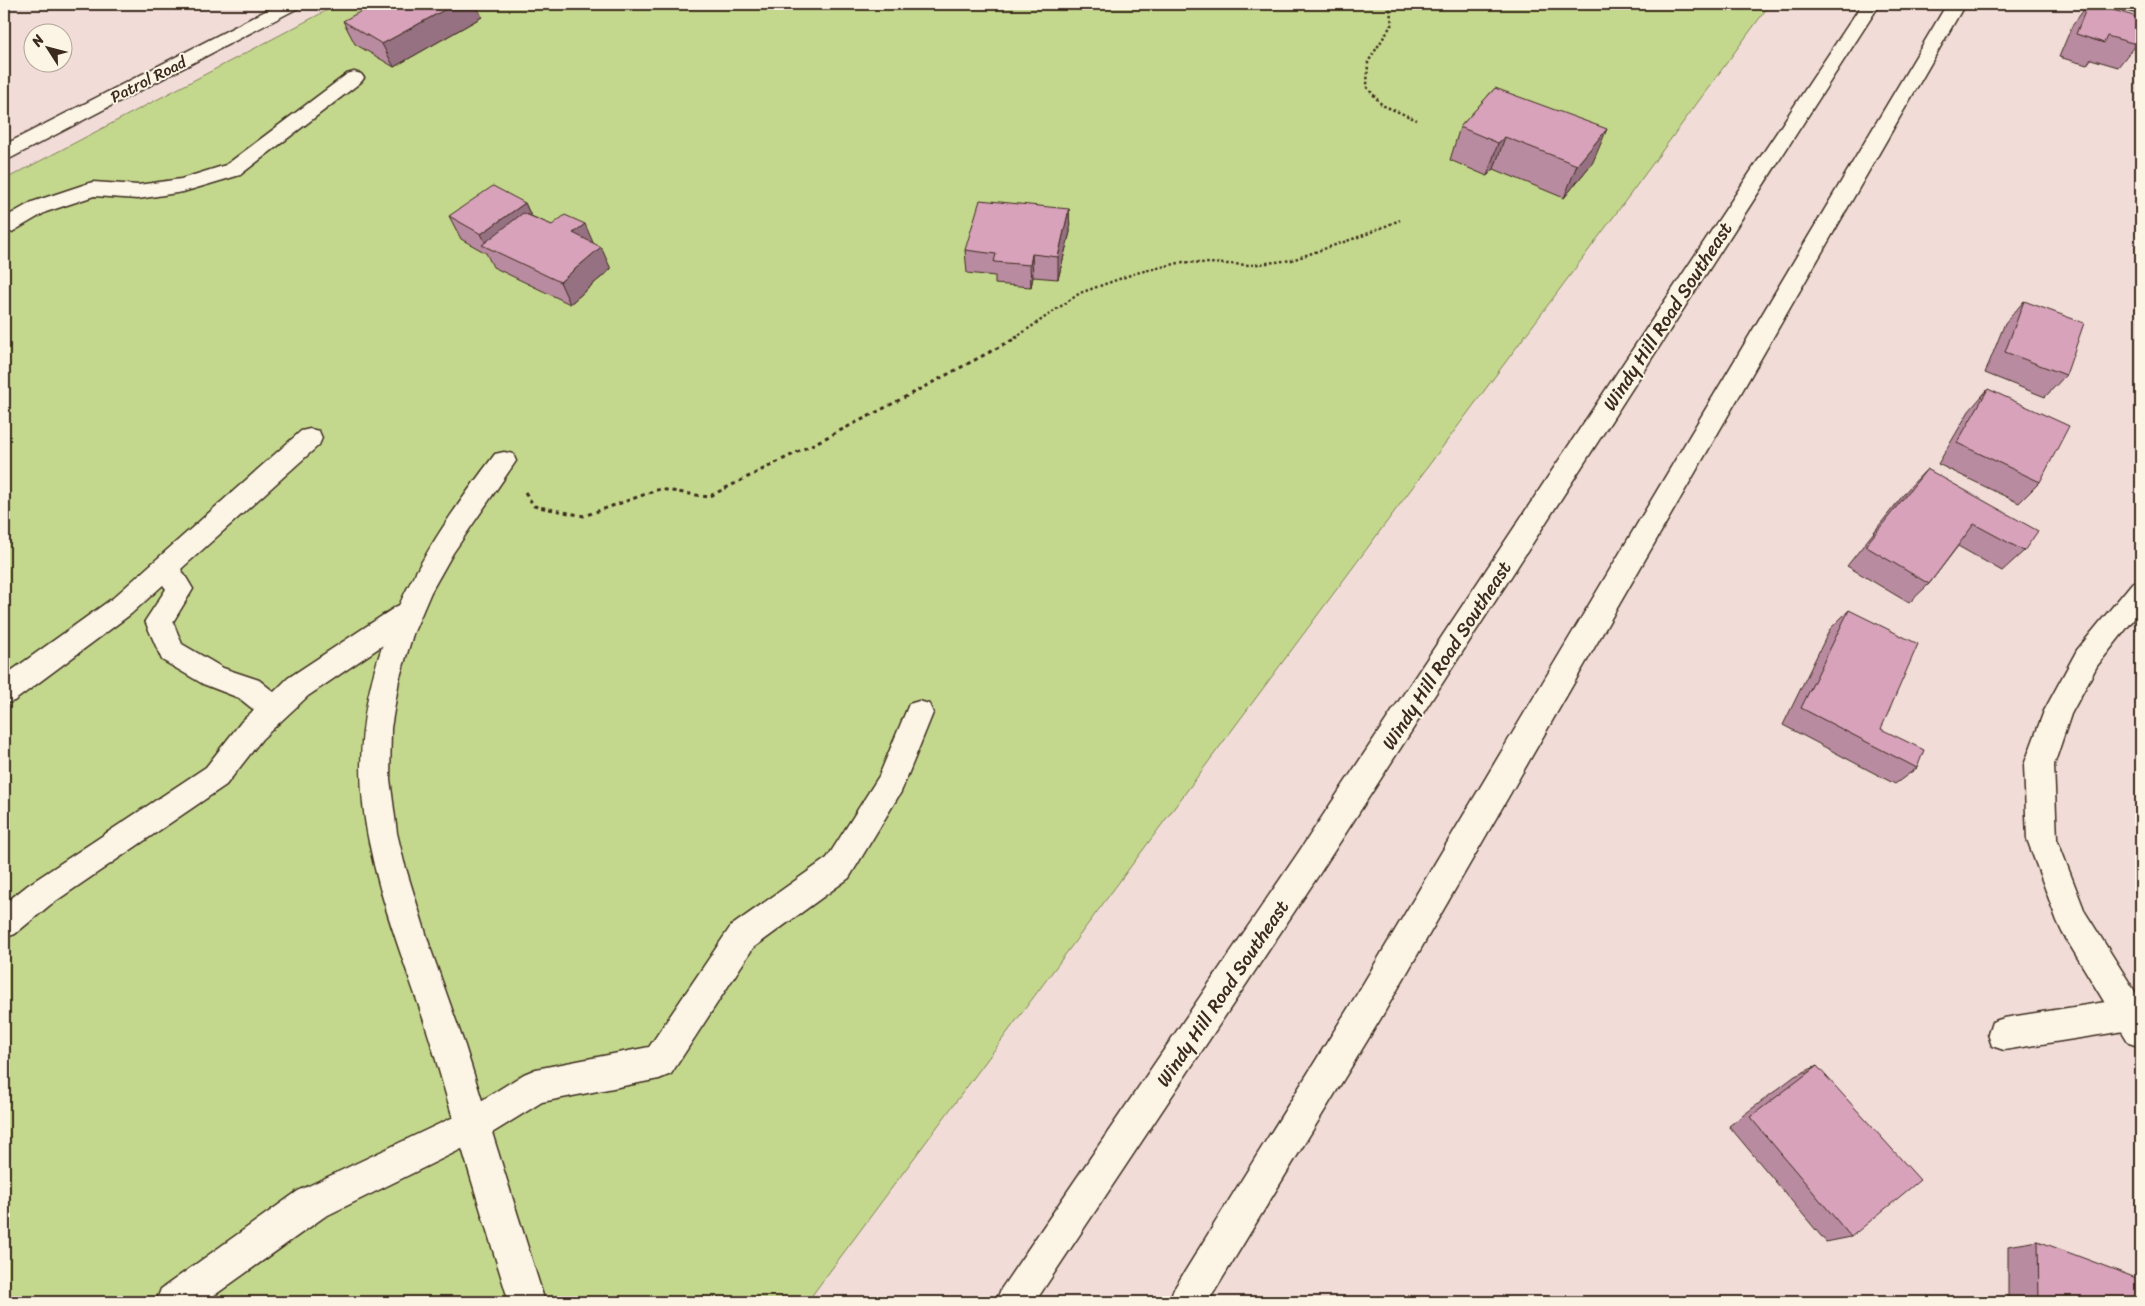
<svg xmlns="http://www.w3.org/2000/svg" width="2145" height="1306" font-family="Sriracha,sans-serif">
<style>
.green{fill:#c4d88d;stroke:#808156}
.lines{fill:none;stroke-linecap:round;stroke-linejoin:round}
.lane-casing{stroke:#3b2a1e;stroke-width:3}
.street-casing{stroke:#3b2a1e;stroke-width:3}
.secondary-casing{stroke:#3b2a1e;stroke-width:3}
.path-far1{stroke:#3b2a1e;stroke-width:2.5;stroke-dasharray:2.5 2.5;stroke-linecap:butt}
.path{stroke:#3b2a1e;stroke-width:3;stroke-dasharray:4 4;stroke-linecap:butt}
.lane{fill:#fcf5e5;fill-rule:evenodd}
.street{fill:#fcf5e5;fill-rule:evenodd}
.secondary{fill:#fcf5e5;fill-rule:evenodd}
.wall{fill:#b98ba0;stroke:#3b2a1e}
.shaded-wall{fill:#967182;stroke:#3b2a1e}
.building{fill:#d7a2ba;stroke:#3b2a1e}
.labels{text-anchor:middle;stroke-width:4;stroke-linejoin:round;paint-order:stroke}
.far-street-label{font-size:16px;fill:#3b2a1e;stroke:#fcf5e5}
.street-label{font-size:19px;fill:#3b2a1e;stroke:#fcf5e5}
</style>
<rect width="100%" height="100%" fill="#f1dcd8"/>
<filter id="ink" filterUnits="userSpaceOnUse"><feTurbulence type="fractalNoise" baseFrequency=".02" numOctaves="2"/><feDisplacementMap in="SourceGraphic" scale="10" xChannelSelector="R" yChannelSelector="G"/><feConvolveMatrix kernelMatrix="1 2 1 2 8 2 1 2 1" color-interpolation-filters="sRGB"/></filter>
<g filter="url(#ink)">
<path class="green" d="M339,4H1770L1623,204L807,1302H4V180Z"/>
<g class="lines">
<g class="lane-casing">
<g id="lane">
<path d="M354,72L361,74L364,78L361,82L240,175L183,192L138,199L94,196L46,212L12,232L4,234V218L32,202L86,184L93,182L138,185L181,179L226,165L347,74Z"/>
<path d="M310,429L319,431L322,438L319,445L181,569L193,589L173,622L182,644L223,668L259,680L274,692L288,678L397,606L407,603L417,606L420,614L417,622L308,696L262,739L226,785L50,905L15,934L4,938V904L28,885L206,767L242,721L254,710L239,698L203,684L162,660L145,621L166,589L163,585L131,614L14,701L4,704V676L113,598L301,431Z"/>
<path d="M919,701L929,704L933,713L901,792L849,878L753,948L671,1074L659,1079L542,1102L484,1138L324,1217L205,1302H156L161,1289L298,1191L460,1114L524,1074L536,1069L649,1047L731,926L827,858L879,776L909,704Z"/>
<path d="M2131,998L2141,1002V1026L2131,1030L2004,1050L1992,1046L1988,1034L1992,1022L2004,1018Z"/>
</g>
</g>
<g class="street-casing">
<g id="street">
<path d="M279,4H301L298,8L11,158L4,159V145Z"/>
<path d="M2115,4H2141V14L2118,8Z"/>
<path d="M504,452L513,454L516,461L453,553L431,592L413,634L399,680L391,728L390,779L397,833L404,862L431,950L465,1046L545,1302H509C491,1244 473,1186 456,1128C445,1093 436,1058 425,1024C405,964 381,904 369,842C337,689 406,571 495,454Z"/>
<path d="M2141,580V610L2097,666L2071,714L2054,765L2057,839L2085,912L2141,1001V1047L2129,1043L2062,932L2057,921L2027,839L2024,765L2044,711L2077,650L2132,583Z"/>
</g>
</g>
<g class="secondary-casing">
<g id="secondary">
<path d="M1862,4H1880L1320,873L1035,1302H996L1001,1289L1298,853Z"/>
<path d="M1947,4H1965L1381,1018L1208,1302H1169L1174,1289L1357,994Z"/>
</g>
</g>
<g class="path-far1">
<path d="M1389,4L1392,24L1368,62L1367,87L1382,105L1417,120"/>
<path d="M1015,338L1080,293L1136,273L1183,262L1251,265L1292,260L1364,235L1400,220"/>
</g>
<path class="path" d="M525,492L534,506L584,516L660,489L708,497L873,414L1018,337"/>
<use href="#lane" class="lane"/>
<use href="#street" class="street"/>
<use href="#secondary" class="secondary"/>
</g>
<g class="wall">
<path d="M2088,4L2136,44L2118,67L2091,59L2087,65L2059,57L2072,26Z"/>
<path d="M482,17L394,67L355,44L343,21Z"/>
<path d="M1495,88L1593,162L1564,198L1494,169L1487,176L1450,160L1460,127Z"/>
<path d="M525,203L531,216L593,243L611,269L570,304L493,267L486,253L461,239L449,216Z"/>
<path d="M1069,209L1070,232L1058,279L1033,277L1031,287L995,284V276L967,273L965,250Z"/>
<path d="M2024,301L2066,375L2045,397L1985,373L2005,323Z"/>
<path d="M1988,389L2040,482L2019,503L1938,464L1969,411Z"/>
<path d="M1927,469L2024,551L2002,571L1958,546L1929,584L1909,603L1847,566L1908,489Z"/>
<path d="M1849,610L1881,729L1917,768L1895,784L1783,725L1830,629Z"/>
<path d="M1817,1066L1851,1237L1826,1242L1729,1126L1795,1076Z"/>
<path d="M2038,1241L2141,1302H2008V1246Z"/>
</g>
<g class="shaded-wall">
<path d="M455,4H476L482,17L394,67L382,44Z"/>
<path d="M1607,129L1593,162L1564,198L1577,165Z"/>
<path d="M1505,137L1494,169L1487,176L1498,143Z"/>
<path d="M525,203L535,225L488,248L481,234Z"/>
<path d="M1069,209L1070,232L1058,279V257Z"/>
<path d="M585,224L595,247L573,233Z"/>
<path d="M601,247L611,269L570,304L560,282Z"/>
<path d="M1032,254L1033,277L1031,287L1030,265Z"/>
</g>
<g class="building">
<path d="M374,4H455L382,44L343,21Z"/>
<path d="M2088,4H2092L2141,18V30L2136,44L2107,36L2104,43L2076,34Z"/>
<path d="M1495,88L1607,129L1577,165L1505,137L1498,143L1460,127Z"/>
<path d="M493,186L525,203L481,234L449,216Z"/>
<path d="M980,200L1069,209L1058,257L1032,254L1030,265L994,262L996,254L965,250Z"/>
<path d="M523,213L552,225L565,215L585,224L573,233L601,247L560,282L482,245Z"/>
<path d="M2024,301L2084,323L2066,375L2005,352Z"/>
<path d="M1988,389L2069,426L2040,482L1957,443Z"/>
<path d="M1927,469L2038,531L2024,551L1974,524L1929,584L1865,546Z"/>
<path d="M1849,610L1918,644L1881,729L1924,750L1917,768L1801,708Z"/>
<path d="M1817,1066L1920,1180L1851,1237L1750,1117Z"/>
<path d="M2038,1241L2139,1279L2141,1302H2039Z"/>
</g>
</g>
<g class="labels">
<g class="far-street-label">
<text transform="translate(148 79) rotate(-27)" y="6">Patrol Road</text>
</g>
<g class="street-label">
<text transform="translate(1667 316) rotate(-57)" y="7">Windy Hill Road Southeast</text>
<text transform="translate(1446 655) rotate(-57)" y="7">Windy Hill Road Southeast</text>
<text transform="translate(1222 993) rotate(-56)" y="7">Windy Hill Road Southeast</text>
</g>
</g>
<rect width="2145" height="1306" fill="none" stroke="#fcf5e5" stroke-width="20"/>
<rect x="10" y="10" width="2125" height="1286" fill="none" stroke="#3b2a1e" stroke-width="2" filter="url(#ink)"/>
<g transform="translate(48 48) rotate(306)"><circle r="24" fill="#fcf5e5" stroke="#afa495"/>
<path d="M0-4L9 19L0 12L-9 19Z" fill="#3b2a1e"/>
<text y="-8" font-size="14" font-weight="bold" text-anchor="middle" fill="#3b2a1e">N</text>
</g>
</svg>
